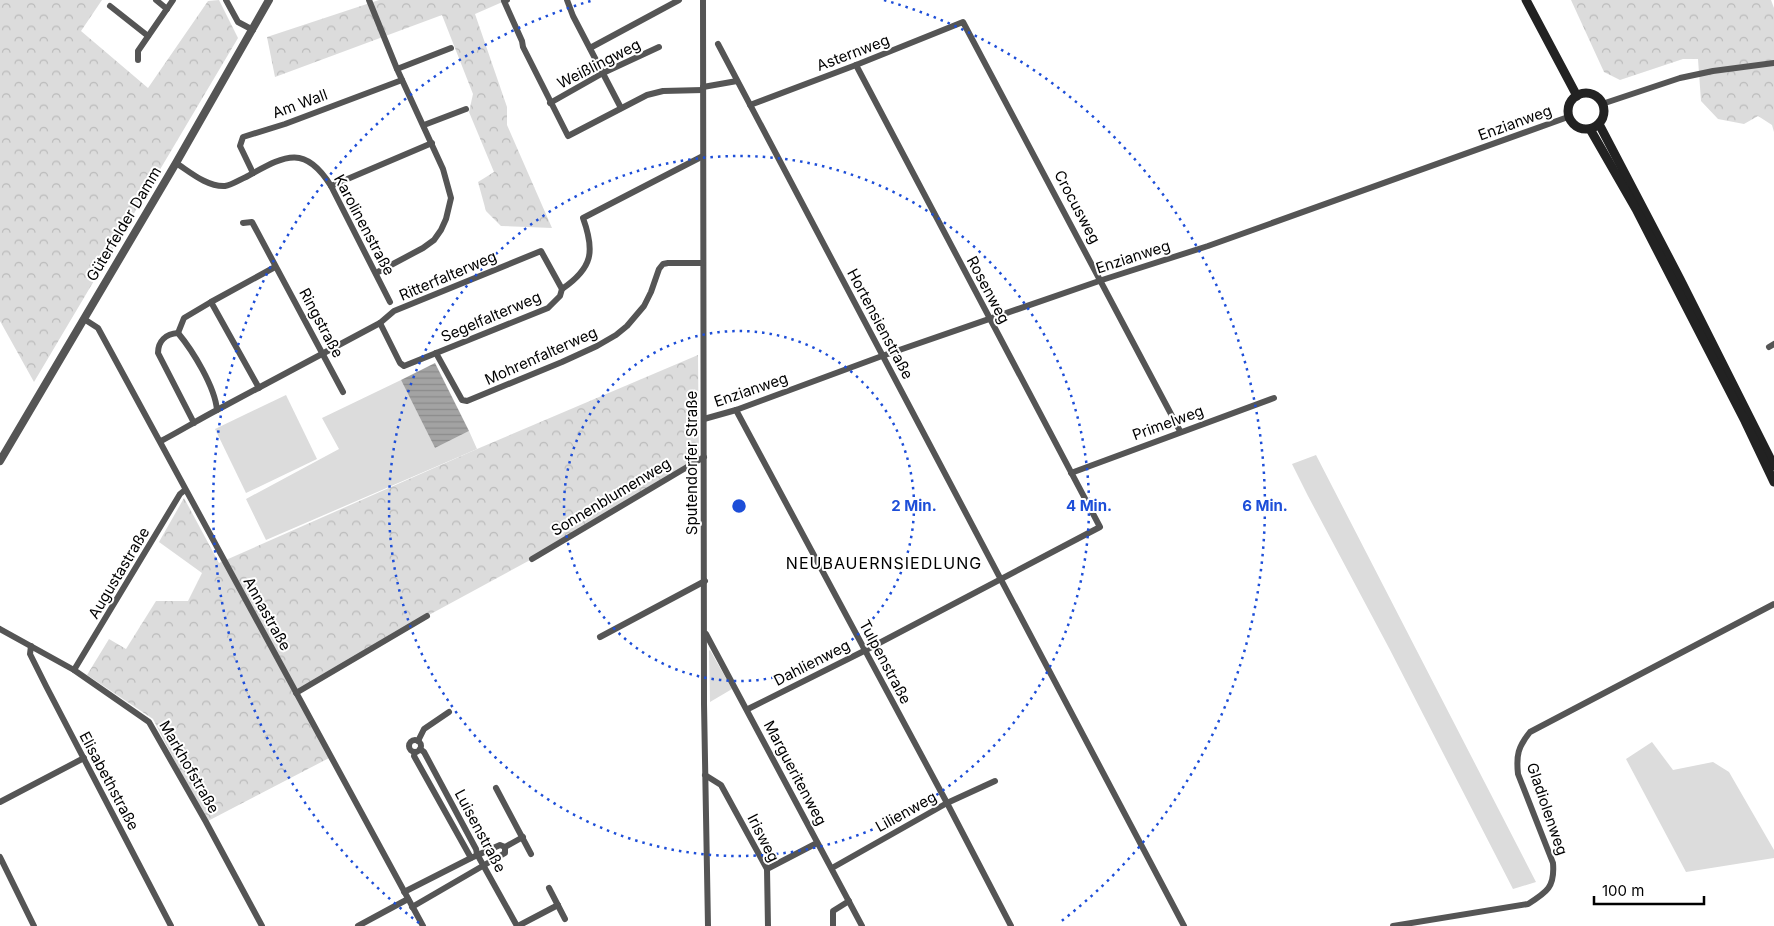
<svg xmlns="http://www.w3.org/2000/svg" width="1774" height="926" font-family="Inter,sans-serif">
<style>
.green{fill:#dcdcdc}
.forest{fill:url(#forest-crowns)}
.water{fill:url(#water-rules)}
.lines{fill:none;stroke-linecap:round;stroke-linejoin:round}
.minor{stroke:#555;stroke-width:6}
.tertiary{stroke:#555;stroke-width:8}
.secondary{stroke:#222;stroke-width:9}
.ring{fill:none;stroke:#1d4ed8;stroke-width:2.5;stroke-dasharray:2.5 5}
.labels{text-anchor:middle;stroke-width:4;stroke-linejoin:round;paint-order:stroke}
.street-label{font-size:15px;fill:#000;stroke:#fff}
.neighbourhood-label{font-size:16px;letter-spacing:1px;fill:#000;stroke:#fff}
.centre{fill:#1d4ed8;stroke:#fff;stroke-width:2.5}
.ring-label{font-size:15px;text-anchor:middle;font-weight:bold;fill:#1d4ed8;stroke:#fff;stroke-width:4;stroke-linejoin:round;paint-order:stroke}
</style>
<defs>
<pattern id="forest-crowns" width="20" height="18" patternUnits="userSpaceOnUse" patternTransform="scale(1.25)"><rect width="20" height="18" fill="#dcdcdc"/><path d="M2 6a3 3 0 1 1 6 0M12 15a3 3 0 1 1 6 0" fill="none" stroke="#bbb"/></pattern>
<pattern id="water-rules" width="6" height="5" patternUnits="userSpaceOnUse" patternTransform="scale(1.25)"><rect width="6" height="5" fill="#a3a3a3"/><path d="M0 2.5h6" fill="none" stroke="#8b8b8b"/></pattern>
</defs>
<rect width="100%" height="100%" fill="#fff"/>
<g class="green">
<path d="M401,380L435,448L469,431L477,449L266,540L246,499L339,449L322,418Z"/>
<path d="M286,395L317,459L246,493L215,429Z"/>
<path d="M1316,455L1536,882L1513,889L1389,648L1308,496L1292,464Z"/>
<path d="M710,650L732,689L710,702L709,651Z"/>
<path d="M1652,742L1673,770L1713,762L1729,772L1774,850V858L1686,872L1626,759Z"/>
</g>
<g class="forest">
<path d="M0,0H102L81,31L148,88L208,1L219,0L238,38L34,382L0,321Z"/>
<path d="M379,0H507L475,14L507,107V125L552,228L501,226L486,211L478,182L494,172L469,112L473,94L442,15L275,77L267,37Z"/>
<path d="M1571,0H1771L1774,8V132L1772,125L1758,116L1744,124L1718,119L1701,101L1698,59H1683L1620,80L1604,72Z"/>
<path d="M698,355L699,460L532,559L427,616L296,693L331,757L206,822L153,719L87,675L109,639L126,649L156,601H188L202,573L159,542L184,498L219,563L477,449Z"/>
</g>
<path class="water" d="M435,363L469,431L435,448L401,380Z"/>
<g class="lines">
<g class="minor">
<path d="M156,0L167,9"/>
<path d="M226,0L238,22L253,30"/>
<path d="M369,0L397,69L443,169L451,198L446,219L441,230L434,240L423,248L376,273"/>
<path d="M507,0L504,1L522,41L523,47L568,136L647,95L663,91L703,90"/>
<path d="M567,0L573,16L621,108"/>
<path d="M703,0L704,704L708,926"/>
<path d="M110,6L148,36"/>
<path d="M718,44L1184,926"/>
<path d="M590,48L679,0"/>
<path d="M138,60V51L173,0"/>
<path d="M397,69L451,48"/>
<path d="M703,87L737,81"/>
<path d="M550,103L603,73L659,47"/>
<path d="M1602,104L1680,78L1713,71L1774,63"/>
<path d="M750,105L856,65L963,22L1180,431"/>
<path d="M424,125L466,109"/>
<path d="M176,163C190,172 207,187 225,186C232,185 239,180 246,177C283,157 304,142 331,186L390,302"/>
<path d="M253,173L240,146L243,137L285,124L402,80"/>
<path d="M331,186L432,143"/>
<path d="M243,223L252,222L343,392"/>
<path d="M84,319L98,328L110,350L423,926"/>
<path d="M380,323L400,363L404,366L548,308L560,296L562,289C593,268 595,251 583,218L703,156"/>
<path d="M178,333L184,318L211,302"/>
<path d="M1769,347L1774,344"/>
<path d="M436,353L462,400L467,401L562,362L597,346L616,335L627,326L644,306L651,292L659,269L663,264L668,263H703"/>
<path d="M259,388L211,302L275,267"/>
<path d="M217,410L380,323L394,311L541,251L562,289"/>
<path d="M736,410L947,803L1011,926"/>
<path d="M704,419L736,410L882,356L1102,280L1208,246L1568,117V116"/>
<path d="M161,441C180,431 198,420 217,410C215,387 193,351 178,333C166,334 158,341 158,353L194,423"/>
<path d="M1071,473L1274,398"/>
<path d="M532,559L704,457"/>
<path d="M0,629L74,670L149,722L206,822L262,926"/>
<path d="M706,634L862,926"/>
<path d="M600,637L705,581"/>
<path d="M31,646L30,654L46,686L171,926"/>
<path d="M74,670L180,494L185,490"/>
<path d="M296,693L427,616"/>
<path d="M748,709L864,651L1100,527L856,65"/>
<circle cx="415" cy="746" r="6"/>
<path d="M418,741L424,729L449,712"/>
<path d="M420,749L424,752L476,849L477,854L517,926"/>
<path d="M415,752L414,756L471,858"/>
<path d="M705,775L721,785L767,869L768,926"/>
<path d="M496,788L531,854"/>
<path d="M0,802L84,758"/>
<path d="M505,847L523,837"/>
<path d="M0,857L34,926"/>
<path d="M832,868L947,803L995,781"/>
<path d="M767,869L817,843"/>
<path d="M549,888L565,919"/>
<path d="M404,892L471,858L500,845L505,847V853L412,907"/>
<path d="M358,926L408,899"/>
<path d="M518,926L558,905"/>
<path d="M833,926V911L849,901"/>
<path d="M1393,926L1528,904C1547,892 1555,887 1553,863L1518,774C1516,755 1518,747 1530,732L1774,604"/>
</g>
<path class="tertiary" d="M0,461L176,163L269,0"/>
<g class="secondary">
<path d="M1526,0L1577,96"/>
<circle cx="1586" cy="111" r="18"/>
<path d="M1599,124L1680,279L1774,466"/>
<path d="M1590,129L1636,209L1745,421L1774,482"/>
</g>
</g>
<g class="ring">
<circle cx="739" cy="506" r="175"/>
<circle cx="739" cy="506" r="350"/>
<path d="M419 923A526 526 0 0 1 594 0M884 0A526 526 0 0 1 1059 923"/>
</g>
<g class="labels">
<g class="street-label">
<text transform="translate(853 53) rotate(-21)" y="5">Asternweg</text>
<text transform="translate(599 64) rotate(-27)" y="5">Weißlingweg</text>
<text transform="translate(300 104) rotate(-20)" y="5">Am Wall</text>
<text transform="translate(1515 123) rotate(-20)" y="5">Enzianweg</text>
<text transform="translate(1077 207) rotate(62)" y="5">Crocusweg</text>
<text transform="translate(124 224) rotate(-59)" y="5">Güterfelder Damm</text>
<text transform="translate(364 225) rotate(62)" y="5">Karolinenstraße</text>
<text transform="translate(1133 257) rotate(-18)" y="5">Enzianweg</text>
<text transform="translate(448 276) rotate(-23)" y="5">Ritterfalterweg</text>
<text transform="translate(988 290) rotate(62)" y="5">Rosenweg</text>
<text transform="translate(491 317) rotate(-23)" y="5">Segelfalterweg</text>
<text transform="translate(321 323) rotate(62)" y="5">Ringstraße</text>
<text transform="translate(880 324) rotate(62)" y="5">Hortensienstraße</text>
<text transform="translate(541 356) rotate(-24)" y="5">Mohrenfalterweg</text>
<text transform="translate(751 390) rotate(-19)" y="5">Enzianweg</text>
<text transform="translate(1168 423) rotate(-20)" y="5">Primelweg</text>
<text transform="translate(692 463) rotate(-90)" y="5">Sputendorfer Straße</text>
<text transform="translate(611 497) rotate(-31)" y="5">Sonnenblumenweg</text>
<text transform="translate(119 573) rotate(-59)" y="5">Augustastraße</text>
<text transform="translate(267 614) rotate(61)" y="5">Annastraße</text>
<text transform="translate(885 662) rotate(62)" y="5">Tulpenstraße</text>
<text transform="translate(812 663) rotate(-27)" y="5">Dahlienweg</text>
<text transform="translate(189 767) rotate(60)" y="5">Markhofstraße</text>
<text transform="translate(795 773) rotate(62)" y="5">Margueritenweg</text>
<text transform="translate(109 781) rotate(62)" y="5">Elisabethstraße</text>
<text transform="translate(1547 809) rotate(71)" y="5">Gladiolenweg</text>
<text transform="translate(906 812) rotate(-29)" y="5">Lilienweg</text>
<text transform="translate(480 831) rotate(62)" y="5">Luisenstraße</text>
<text transform="translate(763 838) rotate(63)" y="5">Irisweg</text>
</g>
<g class="neighbourhood-label">
<text x="884" y="569">NEUBAUERNSIEDLUNG</text>
</g>
</g>
<circle cx="739" cy="506" r="8" class="centre"/>
<g class="ring-label">
<text x="914" y="511">2 Min.</text>
<text x="1089" y="511">4 Min.</text>
<text x="1265" y="511">6 Min.</text>
</g>
<path d="M1594 896v8h110v-8" fill="none" stroke="#000000" stroke-width="2.5"/>
<text x="1602" y="896" font-size="15" fill="#000000" stroke="#ffffff" stroke-width="4" paint-order="stroke">100 m</text>
</svg>
